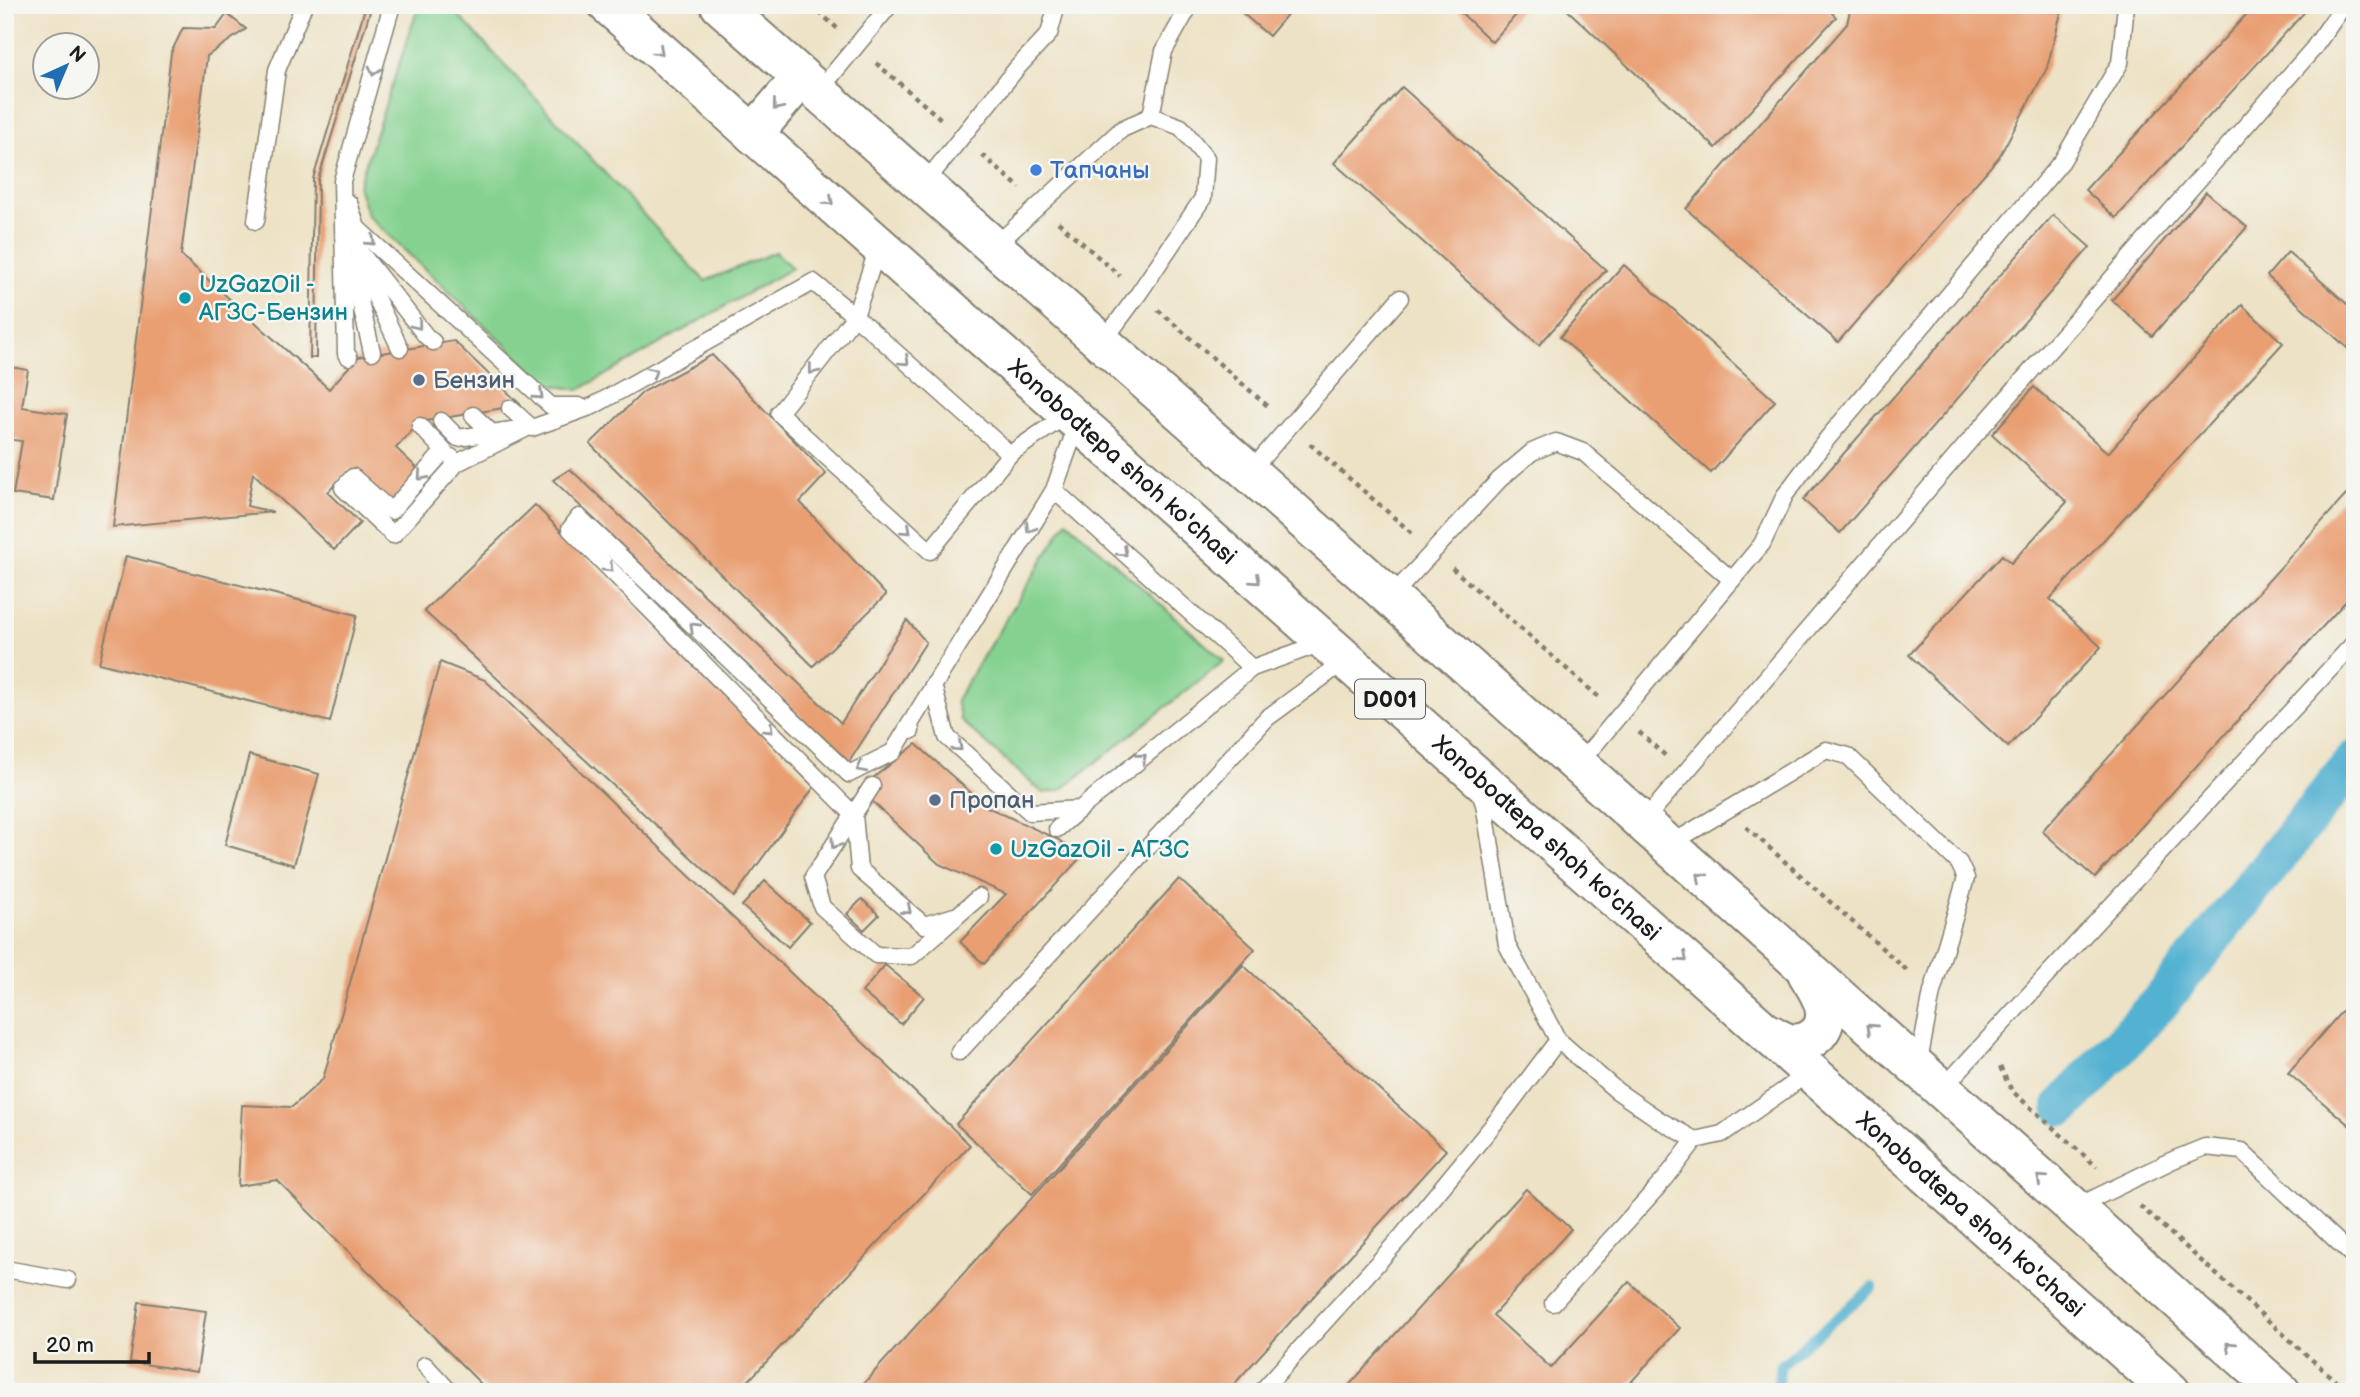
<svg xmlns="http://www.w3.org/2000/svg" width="2360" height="1397" font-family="'Balsamiq Sans',sans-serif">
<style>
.green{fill:#85d290;stroke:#507756;stroke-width:2}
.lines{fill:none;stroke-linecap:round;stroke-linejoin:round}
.stream{stroke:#52b1d1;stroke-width:10}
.canal{stroke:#52b1d1;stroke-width:40}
.building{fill:#e99f72}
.lane-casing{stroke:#847f70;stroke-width:19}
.highway-casing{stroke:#847f70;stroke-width:42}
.path{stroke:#847f70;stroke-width:4.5;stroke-dasharray:5 5;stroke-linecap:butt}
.lane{stroke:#fff;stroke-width:16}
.highway{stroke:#fff;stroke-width:38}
.oneway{stroke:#999}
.shop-dot{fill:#3f7fe0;stroke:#f6f6f2;stroke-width:2.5}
.culture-dot{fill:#0f9aa8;stroke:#f6f6f2;stroke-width:2.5}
.service-dot{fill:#5c6f8a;stroke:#f6f6f2;stroke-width:2.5}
.labels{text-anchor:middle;stroke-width:5;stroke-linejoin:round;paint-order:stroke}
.shield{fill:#f6f6f2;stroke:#5d5d5c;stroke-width:2}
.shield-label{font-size:23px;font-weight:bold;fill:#1c1c1c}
.shop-label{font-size:24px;fill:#366cbe;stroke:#f6f6f2;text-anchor:start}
.culture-label{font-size:24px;fill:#0d838f;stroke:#f6f6f2;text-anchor:start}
.service-label{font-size:24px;fill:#4e5e75;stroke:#f6f6f2;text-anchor:start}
.street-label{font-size:24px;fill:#1c1c1c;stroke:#f6f6f2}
</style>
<rect width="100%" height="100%" fill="#f6f6f2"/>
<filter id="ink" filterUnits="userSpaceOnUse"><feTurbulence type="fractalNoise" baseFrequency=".0143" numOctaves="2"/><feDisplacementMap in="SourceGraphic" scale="14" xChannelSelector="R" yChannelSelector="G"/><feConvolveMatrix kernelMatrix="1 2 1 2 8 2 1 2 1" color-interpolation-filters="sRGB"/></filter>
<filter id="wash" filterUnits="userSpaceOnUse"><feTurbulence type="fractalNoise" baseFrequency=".00686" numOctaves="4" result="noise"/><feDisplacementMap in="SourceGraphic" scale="28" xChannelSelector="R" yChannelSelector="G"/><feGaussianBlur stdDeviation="1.57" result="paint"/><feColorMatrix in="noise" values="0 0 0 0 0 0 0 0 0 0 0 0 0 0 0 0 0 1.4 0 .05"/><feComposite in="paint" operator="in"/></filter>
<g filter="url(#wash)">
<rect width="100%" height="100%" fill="#ede2c5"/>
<g class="green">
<path d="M419,5H449L705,281L775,252L792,268L579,390L547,384L368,216L358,186Z"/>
<path d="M1067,521L1224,661L1061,790L1043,793L961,721L956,700Z"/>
</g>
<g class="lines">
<path class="stream" d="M1776,1392L1781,1365L1873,1287"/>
<path class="canal" d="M2063,1106L2163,999L2355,760"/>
</g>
<g id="blocks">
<g class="building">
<path d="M366,5H372L318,180L316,358H310L313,179Z"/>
<path d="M1233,5H1295L1269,36Z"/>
<path d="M1462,5H1525L1492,42L1458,10Z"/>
<path d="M1562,5H1824L1836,17L1716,148Z"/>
<path d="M1851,5H2063L2047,68L1999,157L1838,342L1686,209L1847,24Z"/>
<path d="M2255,5H2311L2116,218L2085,190Z"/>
<path d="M227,14L246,29L207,56L181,255L329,389L358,357L454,341L521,405L420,422L396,448L421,472L388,506L350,469L328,492L360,523L334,550L253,473L247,506L273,512L113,527L171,53L183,28L216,29Z"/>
<path d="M1402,87L1606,270L1539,345L1334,163Z"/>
<path d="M2206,192L2247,227L2152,336L2112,300Z"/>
<path d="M2053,215L2090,247L1840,533L1803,500Z"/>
<path d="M2288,252L2355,311L2353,353L2267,276Z"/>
<path d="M1624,265L1775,401L1711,473L1560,337Z"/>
<path d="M2242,305L2283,343L2050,599L2101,647L2008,747L1909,655L2002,555L2011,563L2067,502L1992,434L2034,387L2108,453Z"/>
<path d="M712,355L826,474L800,502L886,595L813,666L590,444L643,392Z"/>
<path d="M5,366L28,370L22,407L67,414L54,500L13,494L22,441L5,439Z"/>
<path d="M570,469L841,723L907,620L926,642L849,762L553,480Z"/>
<path d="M2355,485V591L2095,878L2042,831Z"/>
<path d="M535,505L814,787L734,897L424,611Z"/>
<path d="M126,556L357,615L330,722L99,663Z"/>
<path d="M440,662L485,680L970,1145L738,1392H489L277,1180L238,1186L242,1105L292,1107L323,1079Z"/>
<path d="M916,744L987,807L1059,840L1081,857L984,964L960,942L1006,894L939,864L859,789Z"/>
<path d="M249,755L319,774L294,865L225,845Z"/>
<path d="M1179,879L1255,949L1032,1194L956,1124Z"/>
<path d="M765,881L810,922L788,947L742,906Z"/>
<path d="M862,899L879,915L864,930L847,914Z"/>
<path d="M885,965L924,997L901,1024L862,992Z"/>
<path d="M1243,965L1446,1150L1227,1392H856Z"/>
<path d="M2355,996V1130L2288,1073Z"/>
<path d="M1526,1189L1571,1229L1493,1315L1551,1368L1629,1282L1680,1328L1622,1392H1343Z"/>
<path d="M139,1302L206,1311L197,1372L130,1362Z"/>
</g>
</g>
</g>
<g filter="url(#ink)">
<use href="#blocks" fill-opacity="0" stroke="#847f70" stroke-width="2"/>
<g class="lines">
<g class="lane-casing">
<g id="lane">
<path d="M818,92L890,5"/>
<path d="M1151,116L1164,51L1190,5"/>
<path d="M923,185L1017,68L1049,34L1057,5"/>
<path d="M349,203L357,228L551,406H579"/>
<path d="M256,221L277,70L304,5"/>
<path d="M345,233L426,336L433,342"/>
<path d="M879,245L855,316L1010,454L1068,414"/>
<path d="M994,247L1122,129L1151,116L1181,127L1206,158L1203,198L1139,293L1102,343"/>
<path d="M358,260L400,348"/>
<path d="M351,263L372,352"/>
<path d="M349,357L346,354L342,181L392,5"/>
<path d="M510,408L532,428L593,406L813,282L855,316L779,413L930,551L1010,454"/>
<path d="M473,415L492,433L512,430"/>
<path d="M441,421L458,438L492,433"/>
<path d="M420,426L444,451L391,511L353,477L343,488L393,535L457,463"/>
<path d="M451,457L457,463L525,429"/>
<path d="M1249,473L1400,298"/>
<path d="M1054,490L1252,668L1322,643"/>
<path d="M1390,598L1499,480L1532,452L1556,442L1583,452L1732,580"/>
<path d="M933,685L947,737L1030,812L1080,809L1252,668"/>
<path d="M910,724L893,752L849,774L579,517L570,529L854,815L859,869L924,925L958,915L979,897"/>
<path d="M911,731L910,724L1054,490L1078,422"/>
<path d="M1578,765L1762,544L1785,495L1827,439L2062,161L2120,63L2126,5"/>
<path d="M872,786L813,877L822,907L876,955L912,956L955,918"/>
<path d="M1642,823L1966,445L2313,49L2344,5"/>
<path d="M1057,829L1080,809"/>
<path d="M1669,845L1826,750L1848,756L1959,863L1966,878L1932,992L1918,1067"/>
<path d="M1558,1040L1617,1091L1661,1121L1695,1140L1722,1134L1810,1072"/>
<path d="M959,1052L1267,718L1346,660"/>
<path d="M1941,1090L2355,642"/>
<path d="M2074,1208L2173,1160L2205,1147L2242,1151L2355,1258"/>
<path d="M5,1269L68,1280"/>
<path d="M1553,1303L1665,1179L1695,1140"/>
<path d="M425,1365L450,1392"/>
<path d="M1261,1392L1402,1236L1507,1108L1558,1040L1507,945L1484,804L1478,788"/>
</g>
</g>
<g class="highway-casing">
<g id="highway">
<path id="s1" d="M608,5L2171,1392"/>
<path d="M720,5L1362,572L2281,1392"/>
<path d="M753,134L801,78"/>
<path d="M1766,1032C1773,1035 1779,1040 1786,1042C1805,1048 1826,1034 1825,1014C1825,999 1814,985 1807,973"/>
</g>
</g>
<g class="path">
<path d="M811,5L838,29"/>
<path d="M876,63L941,119"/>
<path d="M982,155L1020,188"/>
<path d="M1058,222L1120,276"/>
<path d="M1158,310L1270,408"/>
<path d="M1310,444L1414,535"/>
<path d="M1452,568L1601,699"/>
<path d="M1639,732L1667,757"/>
<path d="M1746,827L1910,973"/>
<path d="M2000,1067L2012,1091L2097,1167"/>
<path d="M2140,1206L2348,1392"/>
</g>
<use href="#lane" class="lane"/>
<use href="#highway" class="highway"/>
</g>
<defs><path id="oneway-chevron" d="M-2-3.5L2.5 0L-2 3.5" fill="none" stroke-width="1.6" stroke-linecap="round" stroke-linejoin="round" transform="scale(1.75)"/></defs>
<g class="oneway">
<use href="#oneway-chevron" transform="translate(659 51) rotate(42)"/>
<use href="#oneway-chevron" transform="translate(374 71) rotate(106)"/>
<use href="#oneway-chevron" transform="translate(777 106) rotate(130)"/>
<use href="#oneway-chevron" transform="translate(829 201) rotate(41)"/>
<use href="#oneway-chevron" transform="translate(371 241) rotate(43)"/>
<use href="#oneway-chevron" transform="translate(417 325) rotate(52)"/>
<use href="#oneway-chevron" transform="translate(905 361) rotate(42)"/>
<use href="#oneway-chevron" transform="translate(813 370) rotate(128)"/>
<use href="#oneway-chevron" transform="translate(653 372) rotate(-29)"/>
<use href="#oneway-chevron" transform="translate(539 395) rotate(43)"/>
<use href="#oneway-chevron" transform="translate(422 476) rotate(131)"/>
<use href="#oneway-chevron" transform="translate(1030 528) rotate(122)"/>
<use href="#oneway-chevron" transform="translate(907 530) rotate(42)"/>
<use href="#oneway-chevron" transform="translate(1123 552) rotate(42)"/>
<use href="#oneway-chevron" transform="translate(609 568) rotate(45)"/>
<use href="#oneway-chevron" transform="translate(1256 580) rotate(42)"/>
<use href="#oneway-chevron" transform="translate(694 627) rotate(-136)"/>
<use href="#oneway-chevron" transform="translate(769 729) rotate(45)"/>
<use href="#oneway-chevron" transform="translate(958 747) rotate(42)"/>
<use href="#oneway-chevron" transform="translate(1142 758) rotate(-39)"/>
<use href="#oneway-chevron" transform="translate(861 768) rotate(153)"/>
<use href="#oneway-chevron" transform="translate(835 844) rotate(124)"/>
<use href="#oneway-chevron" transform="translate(1701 877) rotate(-138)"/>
<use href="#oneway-chevron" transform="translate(907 910) rotate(41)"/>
<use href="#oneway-chevron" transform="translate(1683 958) rotate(42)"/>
<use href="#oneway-chevron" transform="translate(1871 1028) rotate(-138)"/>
<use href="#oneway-chevron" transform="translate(2041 1179) rotate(-138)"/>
<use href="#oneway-chevron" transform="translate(2230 1346) rotate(-138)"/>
</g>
</g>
<circle class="shop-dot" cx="1036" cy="170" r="7"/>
<g class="culture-dot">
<circle cx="185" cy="298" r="7"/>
<circle cx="996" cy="849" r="7"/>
</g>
<g class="service-dot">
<circle cx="419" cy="380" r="7"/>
<circle cx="935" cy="800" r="7"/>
</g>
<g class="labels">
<rect class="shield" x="1355" y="679.5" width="70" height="39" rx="5"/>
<g class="shield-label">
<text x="1390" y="707">D001</text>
</g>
<g class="shop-label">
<text x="1050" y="178">Тапчаны</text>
</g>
<g class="culture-label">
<text x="199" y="292">UzGazOil -<tspan x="199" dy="28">АГЗС-Бензин</tspan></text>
<text x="1010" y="857">UzGazOil - АГЗС</text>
</g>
<g class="service-label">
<text x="433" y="388">Бензин</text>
<text x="949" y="808">Пропан</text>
</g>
<g class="street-label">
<text dy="8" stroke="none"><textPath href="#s1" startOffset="688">Xonobodtepa shoh ko'chasi</textPath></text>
<text dy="8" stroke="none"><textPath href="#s1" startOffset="1255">Xonobodtepa shoh ko'chasi</textPath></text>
<text dy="8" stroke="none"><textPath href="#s1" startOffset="1822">Xonobodtepa shoh ko'chasi</textPath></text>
</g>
</g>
<rect width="2360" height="1397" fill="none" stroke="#f6f6f2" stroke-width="28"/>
<g transform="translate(66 66) rotate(44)"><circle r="33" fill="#f6f6f2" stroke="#9f9f9c" stroke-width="2"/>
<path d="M0-5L12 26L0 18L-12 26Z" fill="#1f6fb2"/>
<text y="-10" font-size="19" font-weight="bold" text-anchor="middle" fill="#1c1c1c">N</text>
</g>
<path d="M35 1352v10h114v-10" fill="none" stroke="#1c1c1c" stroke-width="3.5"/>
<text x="46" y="1352" font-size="21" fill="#1c1c1c" stroke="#f6f6f2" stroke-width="5" paint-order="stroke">20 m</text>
</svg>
